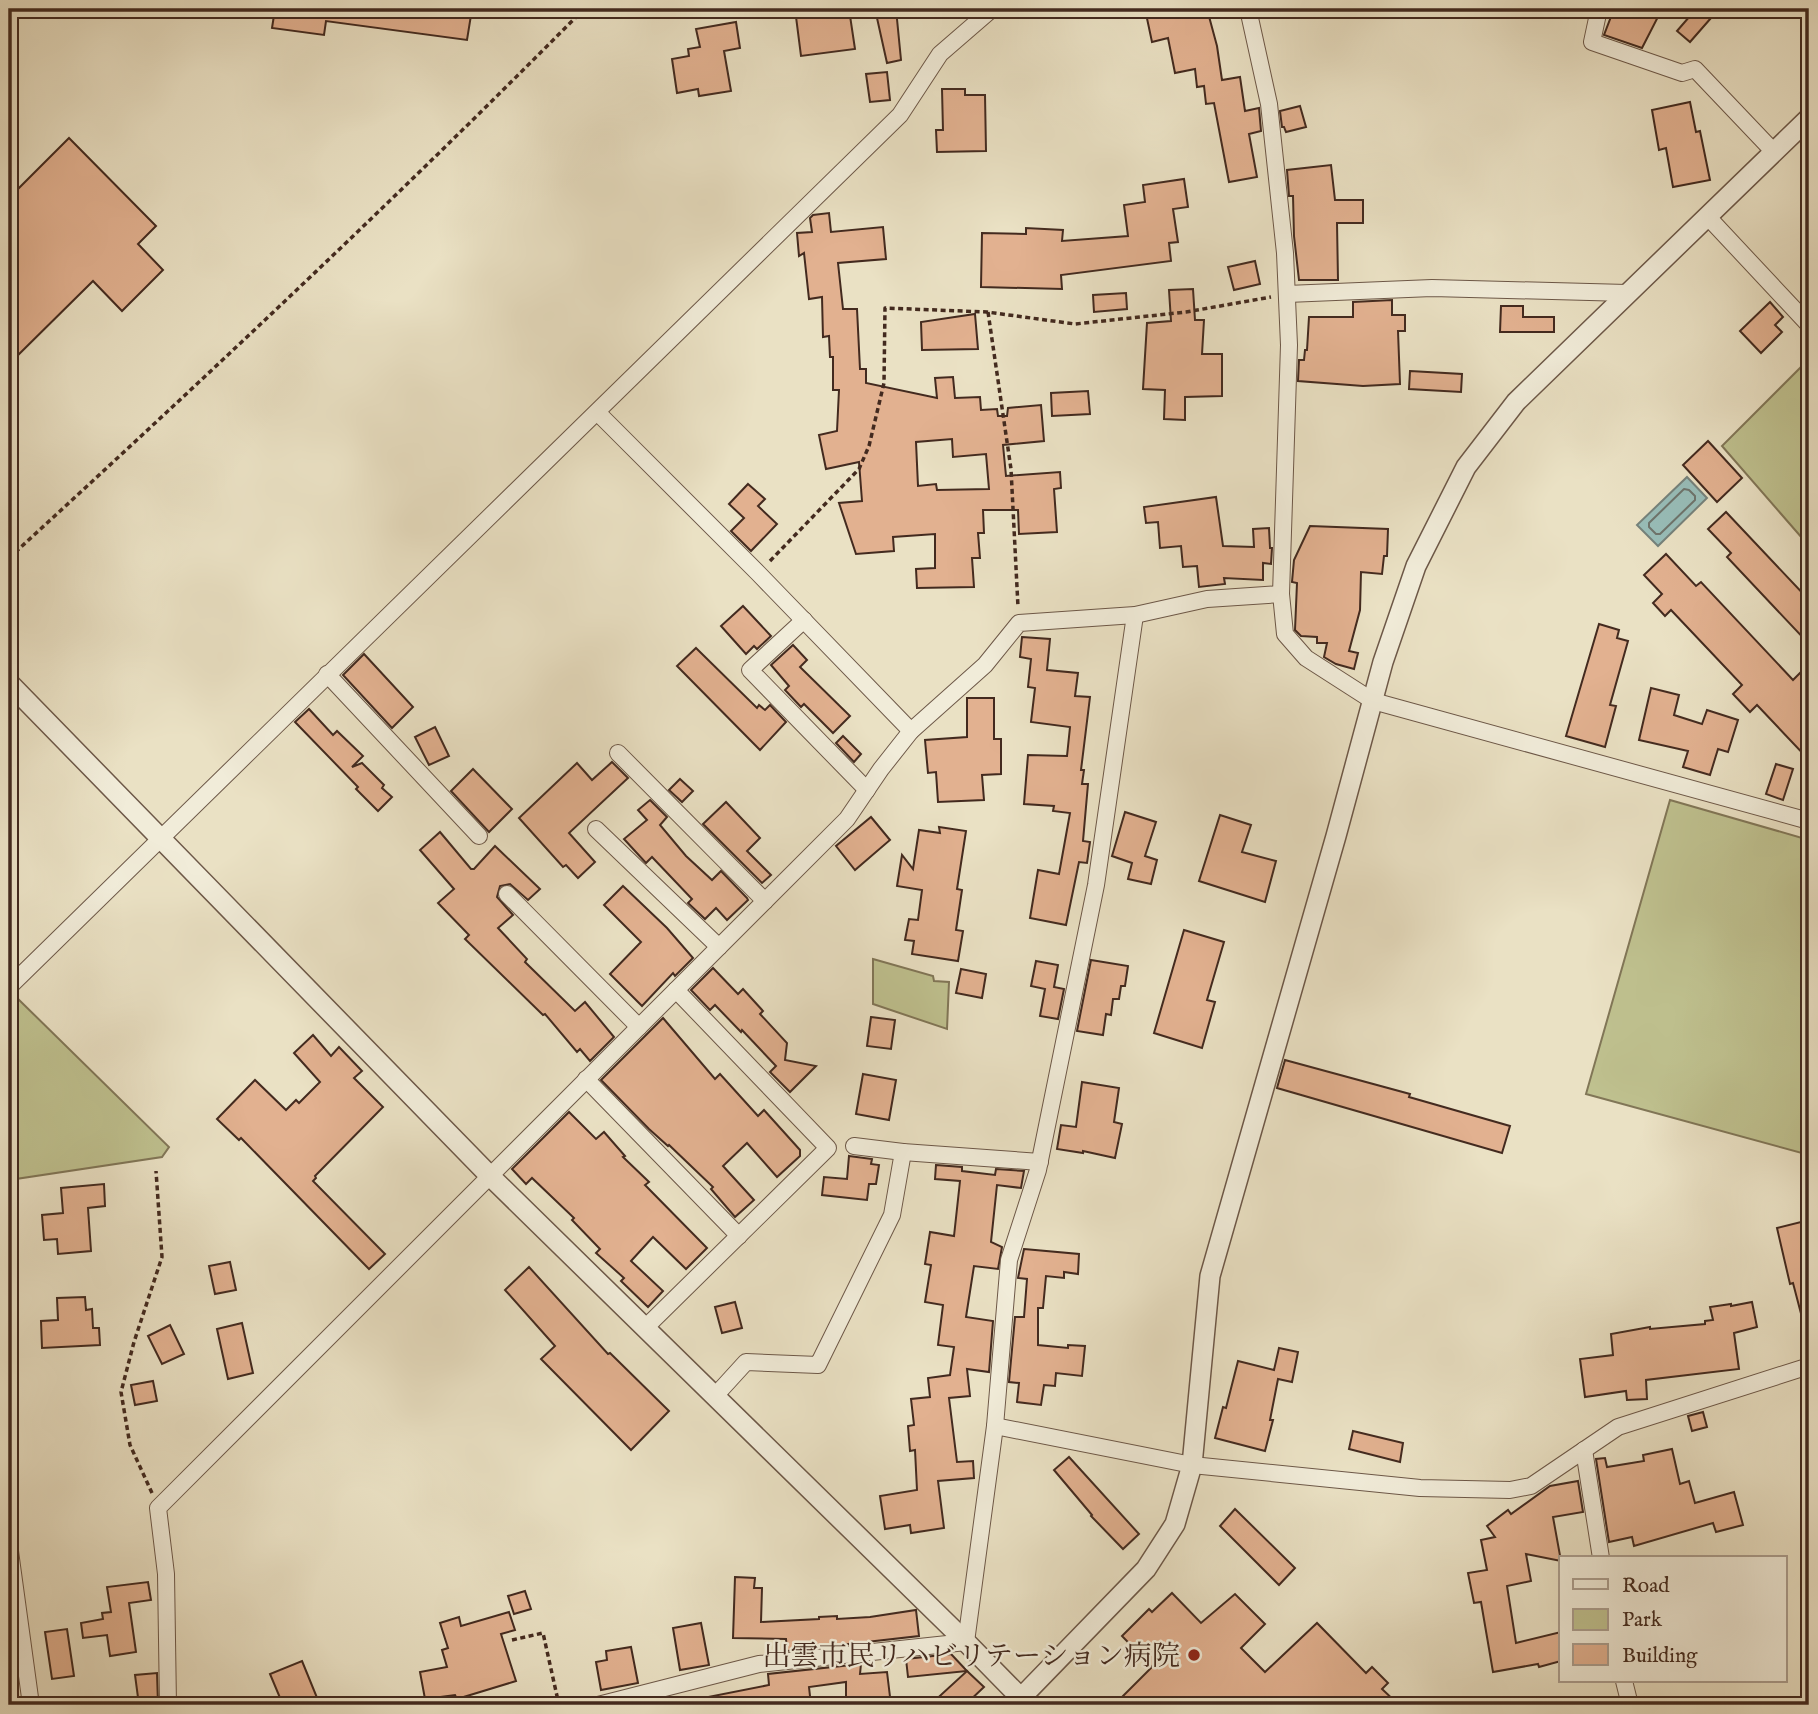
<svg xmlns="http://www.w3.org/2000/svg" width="1818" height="1714" font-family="'IM FELL English','Noto Serif JP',serif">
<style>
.green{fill:#bfc18f;stroke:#817657;stroke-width:2}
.water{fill:#98bdb8;stroke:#76827b;stroke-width:2}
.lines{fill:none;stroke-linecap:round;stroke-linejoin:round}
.shore{stroke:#6e746c;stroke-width:2}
.building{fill:#e2b190;stroke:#432a1f;stroke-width:2;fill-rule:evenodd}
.minor-casing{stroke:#6d5848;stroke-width:18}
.tertiary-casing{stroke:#6d5848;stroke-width:22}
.path{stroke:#432a1f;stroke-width:3.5;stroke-dasharray:5 3.5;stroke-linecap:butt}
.minor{stroke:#f1ecd9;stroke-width:16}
.tertiary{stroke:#f1ecd9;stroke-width:19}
.poi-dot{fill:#8f2418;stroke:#f1ecd9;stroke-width:2.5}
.labels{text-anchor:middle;stroke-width:5;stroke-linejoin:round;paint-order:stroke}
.poi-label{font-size:28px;fill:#432a1f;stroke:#f1ecd9;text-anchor:end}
</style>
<rect width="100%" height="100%" fill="#eae1c4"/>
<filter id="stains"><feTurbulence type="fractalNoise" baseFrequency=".00286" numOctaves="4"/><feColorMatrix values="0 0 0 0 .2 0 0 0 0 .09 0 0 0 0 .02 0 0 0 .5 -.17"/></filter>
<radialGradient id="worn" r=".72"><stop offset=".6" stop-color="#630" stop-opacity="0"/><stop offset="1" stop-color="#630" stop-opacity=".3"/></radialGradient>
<g class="green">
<path d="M1809,359V546L1722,446Z"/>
<path d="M1670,800L1809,840V1155L1586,1094Z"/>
<path d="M873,959L933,976L934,981L949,982L947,1029L873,1004Z"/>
<path d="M12,993L169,1147L162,1157L9,1180V997Z"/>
</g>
<path class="water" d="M1687,477L1707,498L1658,546L1637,525Z"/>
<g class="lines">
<path class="shore" d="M1684,489L1689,490L1695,496V500L1660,534H1656L1649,527V523Z"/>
</g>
<g class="building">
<path d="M275,9H472L467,40L326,21L324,35L272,28Z"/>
<path d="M795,9H849L855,49L801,56Z"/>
<path d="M875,9H896L901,60L887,63Z"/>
<path d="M1145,9H1207L1217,46L1222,80L1240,77L1245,111L1259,108L1261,131L1249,134L1257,177L1229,182L1214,103L1206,104L1204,86L1197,87L1195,69L1175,73L1168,38L1152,42Z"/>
<path d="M1614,9H1662L1642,48L1604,35Z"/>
<path d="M1696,9H1701L1711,18L1690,42L1677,31Z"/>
<path d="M736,22L740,48L724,51L731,91L699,96L698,89L677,93L672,59L689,56L688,49L700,47L696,29Z"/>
<path d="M887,72L890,100L870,102L866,74Z"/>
<path d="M942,89H965V95H985L986,151L937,152L936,130H943Z"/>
<path d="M1690,102L1696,132L1700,131L1710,180L1673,187L1666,148L1659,150L1652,110Z"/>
<path d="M1300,106L1306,127L1286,132L1284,127H1282L1280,111Z"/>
<path d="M69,138L156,226L138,244L163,270L122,311L93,281L9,364V198Z"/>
<path d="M1331,165L1335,200H1363V223H1337L1338,280H1299L1294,236L1293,196H1289L1287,170Z"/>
<path d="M1184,179L1188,207L1173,209L1178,242L1169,243L1171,261L1061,275L1062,289L981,287L982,233L1026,234V228L1063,230L1062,241L1128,236L1124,205L1145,202L1143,185Z"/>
<path d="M829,213L831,232L883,227L886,259L838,263L843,309H857L860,369H866V383L937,398L935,378L953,377L955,398L980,397L981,410L997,409L998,416H1007L1008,408L1041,405L1044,441L1003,445L1006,476L1060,472L1061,488L1054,489L1057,532L1019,534L1018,510H983L984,533H978L980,558H972L974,587L917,588L916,569L935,568V534L893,537L894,551L856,554L839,503L862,501L859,462L826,469L819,435L837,431L839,390H833V357H830L829,336L823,337L822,297L809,299L804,253L799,256L797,233L812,232L810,218L813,215ZM952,439L953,457L986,454L989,489L937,490L936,484L918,486L916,442Z"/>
<path d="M1255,261L1260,284L1234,290L1228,267Z"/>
<path d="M1193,289L1195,320H1204L1202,354H1222V396L1185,397V420L1164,419L1165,390L1143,389L1147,323L1171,321L1169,290Z"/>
<path d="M1126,293L1127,309L1094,312L1093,295Z"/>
<path d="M1392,300V315H1405V331H1398L1400,384L1363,386L1298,381L1299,360H1304L1305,350H1307L1309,317H1353V302Z"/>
<path d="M1770,302L1783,317L1775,325L1782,332L1761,353L1740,331Z"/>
<path d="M1501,306H1523V317H1554V332H1500Z"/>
<path d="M975,314L978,349L922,350L921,322Z"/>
<path d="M1410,371L1462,374L1461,392L1409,389Z"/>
<path d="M1088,391L1090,414L1052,416L1051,393Z"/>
<path d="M1708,441L1742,478L1717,502L1683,465Z"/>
<path d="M748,484L765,499L758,506L777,524L751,551L731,531L744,518L729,504Z"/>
<path d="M1216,497L1223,546L1254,547L1253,529L1269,528L1270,548H1272L1271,564L1263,563V580L1224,578L1225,584L1199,587L1197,566L1183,567L1181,546L1160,548L1158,522L1146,523L1144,507Z"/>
<path d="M1726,512L1809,600V644L1727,557L1731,553L1708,529Z"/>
<path d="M1310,526L1388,529L1387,556H1384L1382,574L1361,572L1360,610L1349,651L1358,653L1354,669L1336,664L1324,657L1327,643H1317V637L1301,636L1295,630L1297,583L1292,582L1294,560Z"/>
<path d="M1666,554L1696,586L1701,582L1793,680L1809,664V760L1757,705L1750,712L1733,694L1742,685L1671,610L1665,616L1653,603L1662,594L1644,575Z"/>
<path d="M743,606L771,636L757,649L754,646L746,654L721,626Z"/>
<path d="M1599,624L1619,630L1617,638L1628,641L1610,705L1616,706L1605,747L1566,736Z"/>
<path d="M1022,637L1050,639L1047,670L1078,673L1075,696L1090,697L1081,770H1084L1082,784H1088L1083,841L1090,842L1087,863L1079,862L1066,925L1030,918L1038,870L1059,874L1070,813L1053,811L1054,806L1024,804L1028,755L1067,756L1070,727L1031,722L1035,688L1028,687L1031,659L1020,657Z"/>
<path d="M793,645L807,660L800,667L850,716L833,733L804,704L801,707L785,690L789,686L771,665Z"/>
<path d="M696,648L757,708L759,705L765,710L770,705L786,722L760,750L677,666Z"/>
<path d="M364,654L413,707L392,728L343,675Z"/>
<path d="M1651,688L1679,695L1674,715L1702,724L1707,710L1738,720L1728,752L1718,749L1710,775L1683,767L1688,751L1639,740Z"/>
<path d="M967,698H994V739H1001V774L982,775L984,800L938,802L936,772L928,773L925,740L967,737Z"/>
<path d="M309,709L333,735L337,731L363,756L352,767L362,763L384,785L382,788L392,797L378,811L356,789L358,787L295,722Z"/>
<path d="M435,727L449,756L429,765L415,737Z"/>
<path d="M843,736L861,754L854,762L836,743Z"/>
<path d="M612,762L628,778L569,833L595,862L578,878L566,865L563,867L519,818L577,763L592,780Z"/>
<path d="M1776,764L1793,769L1783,800L1766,794Z"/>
<path d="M473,769L512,809L489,832L451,791Z"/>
<path d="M680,779L693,791L682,802L669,790Z"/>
<path d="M650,800L667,817L660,825L686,856L712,880L721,871L747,898L748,900L727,920L716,908L705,919L688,903L692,899L652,857L646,863L624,839L647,820L638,810Z"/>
<path d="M726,802L760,838L747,851L771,875L762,883L703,824Z"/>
<path d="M1125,812L1156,822L1145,856L1157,860L1151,884L1128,879L1132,863L1112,856Z"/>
<path d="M1220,815L1251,825L1242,852L1276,861L1265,902L1199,881Z"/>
<path d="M871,817L890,840L855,870L836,846Z"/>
<path d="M939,827L966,831L957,889L962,890L956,930L963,931L958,961L912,954L914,941L905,940L909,919L918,920L922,890L897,886L902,855L913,869L919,830L940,833Z"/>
<path d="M440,832L471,869H474L495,846L540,889L528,900L510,884L500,886L497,897L513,915L498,928L527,959L525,962L575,1011L585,1002L614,1037L590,1061L580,1049L577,1052L545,1014L543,1015L465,939L469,935L438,903L454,889L420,850Z"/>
<path d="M623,886L667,928L693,958L675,976L673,973L642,1006L610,974L641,942L604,905Z"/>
<path d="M1184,930L1224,942L1207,1000L1215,1002L1202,1048L1154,1033Z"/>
<path d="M1091,960L1128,966L1125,986H1121L1119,999H1113L1111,1015L1106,1014L1103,1035L1077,1031Z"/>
<path d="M1036,961L1058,965L1054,987L1064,989L1058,1019L1040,1016L1045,989L1031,986Z"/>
<path d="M713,968L738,994L743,989L763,1011L760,1014L787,1043L785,1060L816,1066L790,1092L770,1072L776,1066L742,1030L741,1032L715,1005L710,1010L691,990Z"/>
<path d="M961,969L986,974L982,998L956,993Z"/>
<path d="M871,1017L895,1020L891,1049L867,1046Z"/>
<path d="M663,1018L715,1079L720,1074L758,1116L764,1110L800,1150V1156L777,1177L747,1143L723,1166L754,1200L735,1217L711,1189L713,1187L669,1145L668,1146L649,1129L601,1080Z"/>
<path d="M313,1035L331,1056L339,1047L362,1071L354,1078L383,1107L315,1176L316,1178L313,1181L385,1254L369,1269L241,1138L239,1140L217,1119L255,1080L286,1110L296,1100L299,1103L320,1082L294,1053Z"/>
<path d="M1285,1060L1410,1094L1409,1097L1510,1126L1502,1153L1277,1088Z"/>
<path d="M863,1074L896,1080L889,1120L856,1114Z"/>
<path d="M1082,1082L1119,1088L1114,1122L1122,1124L1115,1158L1083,1151V1153L1057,1149L1061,1125L1076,1127Z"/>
<path d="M569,1112L596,1139L604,1132L625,1156L623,1157L649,1182L645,1185L707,1248L686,1269L653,1237L631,1261L663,1291L648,1307L621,1281L624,1278L596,1253L600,1249L572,1220L574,1218L532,1178L526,1184L512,1169Z"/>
<path d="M849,1156L872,1159L871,1164L879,1165L876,1184H869L867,1200L822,1195L824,1177L847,1179Z"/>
<path d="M936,1165L962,1167V1171L995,1175L996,1169L1024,1171L1021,1188L997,1185L991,1242L1002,1247L998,1269L974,1266L966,1317L993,1321L989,1372L967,1369L970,1396L949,1398L957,1462L973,1461L974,1478L938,1481L944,1528L911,1533L910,1525L885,1529L880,1496L917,1490L915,1450L910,1451L908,1426L914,1425L911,1399L930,1397L928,1378L950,1375L954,1347L938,1345L943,1305L925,1302L931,1265L925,1264L930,1232L954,1236L960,1181L935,1179Z"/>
<path d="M104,1184L105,1206L88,1208L91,1251L58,1254L57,1239L44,1240L42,1215L63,1213L61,1188Z"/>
<path d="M1809,1220V1238L1803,1240L1809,1265V1324L1804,1325L1793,1283L1790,1284L1777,1228Z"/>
<path d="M1024,1249L1079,1254L1078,1274L1064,1272V1278L1046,1276L1043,1308H1038V1345L1068,1348V1345L1085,1346L1082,1376L1056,1373L1055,1386L1044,1385L1041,1405L1017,1402L1019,1383L1009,1382L1015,1317H1024L1027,1279L1018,1278Z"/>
<path d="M230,1262L236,1290L215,1294L209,1266Z"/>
<path d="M529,1267L608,1354L610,1353L669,1411L631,1450L541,1359L555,1346L505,1290Z"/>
<path d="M85,1297L86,1310L92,1309L93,1328H99L100,1345L42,1348L41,1321L58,1320L57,1298Z"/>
<path d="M735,1302L742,1328L722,1333L715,1307Z"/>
<path d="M1752,1302L1757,1327L1734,1333L1739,1369L1646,1380L1647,1399L1627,1400L1626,1391L1585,1397L1580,1359L1613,1355L1611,1334L1650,1327V1329L1705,1324V1321L1713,1320L1710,1307L1731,1304V1306Z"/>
<path d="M242,1323L253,1373L228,1379L217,1329Z"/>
<path d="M170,1325L184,1354L162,1364L148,1336Z"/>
<path d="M1279,1348L1298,1352L1292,1382L1278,1379L1270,1420H1273L1265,1451L1215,1438L1223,1407L1226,1408L1238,1361L1274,1370Z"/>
<path d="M153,1381L157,1401L135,1405L131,1385Z"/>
<path d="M1703,1412L1707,1427L1692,1431L1688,1416Z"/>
<path d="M1353,1431L1403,1443L1400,1462L1349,1449Z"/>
<path d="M1672,1449L1680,1484L1689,1481L1695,1503L1734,1492L1743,1525L1716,1532L1713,1523L1634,1546L1632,1537L1609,1542L1596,1459L1605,1458L1607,1467L1644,1461L1643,1455Z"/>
<path d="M1069,1457L1139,1534L1123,1549L1091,1516L1092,1515L1054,1470Z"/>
<path d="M1578,1481L1583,1512L1553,1517L1561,1561L1526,1554L1531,1581L1507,1586L1516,1643L1561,1632V1661L1539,1667L1538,1664L1493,1672L1481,1602L1474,1603L1468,1573L1487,1570L1481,1540L1495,1537L1487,1526L1508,1510L1511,1514L1550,1486Z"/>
<path d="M1235,1509L1295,1568L1279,1585L1220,1526Z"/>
<path d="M735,1577L755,1578L754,1588H762L761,1622L819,1619V1617L837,1616V1619L870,1617L916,1610L919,1636L787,1651L786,1639L733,1638Z"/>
<path d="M148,1582L151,1600L129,1603L136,1652L110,1656L107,1635L83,1638L81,1623L103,1619L102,1613L111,1612L107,1587Z"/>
<path d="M525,1591L531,1609L514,1614L508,1596Z"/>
<path d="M1172,1593L1201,1623L1235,1594L1265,1624L1241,1648L1265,1672L1317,1623L1366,1673L1372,1667L1388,1683L1382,1689L1399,1705H1114L1152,1667L1122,1636L1149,1609L1152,1612Z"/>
<path d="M509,1612L515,1630L501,1634L516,1681L457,1699L455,1695L425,1699L420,1672L447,1667L442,1650L448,1648L440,1623L459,1617L461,1626Z"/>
<path d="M701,1623L709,1665L680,1670L673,1628Z"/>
<path d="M67,1629L74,1676L52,1679L45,1632Z"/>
<path d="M631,1647L638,1683L601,1690L596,1662L607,1660L606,1651Z"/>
<path d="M951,1654L967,1671L908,1677L906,1659Z"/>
<path d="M302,1661L320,1705H283L270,1674Z"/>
<path d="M861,1664L860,1674L887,1672L891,1705H846V1682L809,1687L811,1705H704L703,1698L769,1685L768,1674Z"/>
<path d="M967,1671L984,1687L965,1705H930Z"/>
<path d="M157,1673L158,1705H139L135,1675Z"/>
</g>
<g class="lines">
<g class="minor-casing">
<g id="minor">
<path d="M1248,9L1269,104L1285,253L1289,345L1281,594L1285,634L1306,658L1373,701L1809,821"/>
<path d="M1599,9L1592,42L1682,73L1695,69L1773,151"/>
<path d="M1707,216L1809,325"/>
<path d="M1287,294L1432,288L1627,293"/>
<path d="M598,413L758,573L911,731"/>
<path d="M804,620L750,670L867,790"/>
<path d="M327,674L479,836"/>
<path d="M618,753L765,901"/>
<path d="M596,829L719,947"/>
<path d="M507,894L639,1027"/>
<path d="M9,987L900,115L940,54L992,9"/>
<path d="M586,1079L739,1236"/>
<path d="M903,1152L1040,1162"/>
<path d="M645,1328L828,1148L676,990"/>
<path d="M715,1396L746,1362L818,1365L892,1215L903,1152L854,1146"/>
<path d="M995,1426L1192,1465L1420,1488L1510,1490L1531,1486L1618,1427L1809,1366"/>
<path d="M1584,1450L1601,1558"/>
<path d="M9,1544L31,1705"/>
<path d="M1624,1681L1630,1705"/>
<path d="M168,1705L166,1574L158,1508L847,819L881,769L911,731L985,665L1019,623L1135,615L1207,599L1281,594"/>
<path d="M598,1705L759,1664L966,1642L995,1426L1009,1260L1038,1170L1096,885L1135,615"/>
</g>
</g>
<g class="tertiary-casing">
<g id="tertiary">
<path d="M9,683L490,1176L966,1642L1021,1698"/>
<path d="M1014,1705L1146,1569L1175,1524L1192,1465L1210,1276L1336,836L1383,662L1416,566L1466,467L1516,402L1809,118"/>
</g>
</g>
<g class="path">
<path d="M988,312L1011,469L1018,607"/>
<path d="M9,558C204,379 398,197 584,9"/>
<path d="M770,561L859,469L869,446L884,383L885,308L987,312L1075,324L1186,312L1271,297"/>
<path d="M152,1493L130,1445L121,1392L134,1342L162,1257L156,1171"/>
<path d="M512,1640L543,1633L559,1705"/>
<path d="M448,1705L464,1701L469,1705"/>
</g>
<use href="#minor" class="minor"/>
<use href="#tertiary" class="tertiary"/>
</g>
<circle class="poi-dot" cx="1194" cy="1655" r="7"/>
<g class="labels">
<g class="poi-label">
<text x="1180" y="1665">出雲市民リハビリテーション病院</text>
</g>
</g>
<rect width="1818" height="1714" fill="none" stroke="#eae1c4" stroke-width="35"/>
<rect x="10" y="10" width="1797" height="1693" fill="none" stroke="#432a1f" stroke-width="3.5"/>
<rect x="18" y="18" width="1783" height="1679" fill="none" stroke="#432a1f" stroke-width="2"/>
<rect x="1559" y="1556" width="228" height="126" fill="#f1ecd9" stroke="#ab9e8f" stroke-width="2"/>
<rect x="1573" y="1579" width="35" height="10" fill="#f1ecd9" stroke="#ab9e8f" stroke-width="2"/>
<text x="1622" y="1592" font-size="21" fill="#432a1f">Road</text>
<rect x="1573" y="1609" width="35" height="21" fill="#bfc18f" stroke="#ab9e8f" stroke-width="2"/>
<text x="1622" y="1626" font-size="21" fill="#432a1f">Park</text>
<rect x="1573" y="1644" width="35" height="21" fill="#e2b190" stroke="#ab9e8f" stroke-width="2"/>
<text x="1622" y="1662" font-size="21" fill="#432a1f">Building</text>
<rect width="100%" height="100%" filter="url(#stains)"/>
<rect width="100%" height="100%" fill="url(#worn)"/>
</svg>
